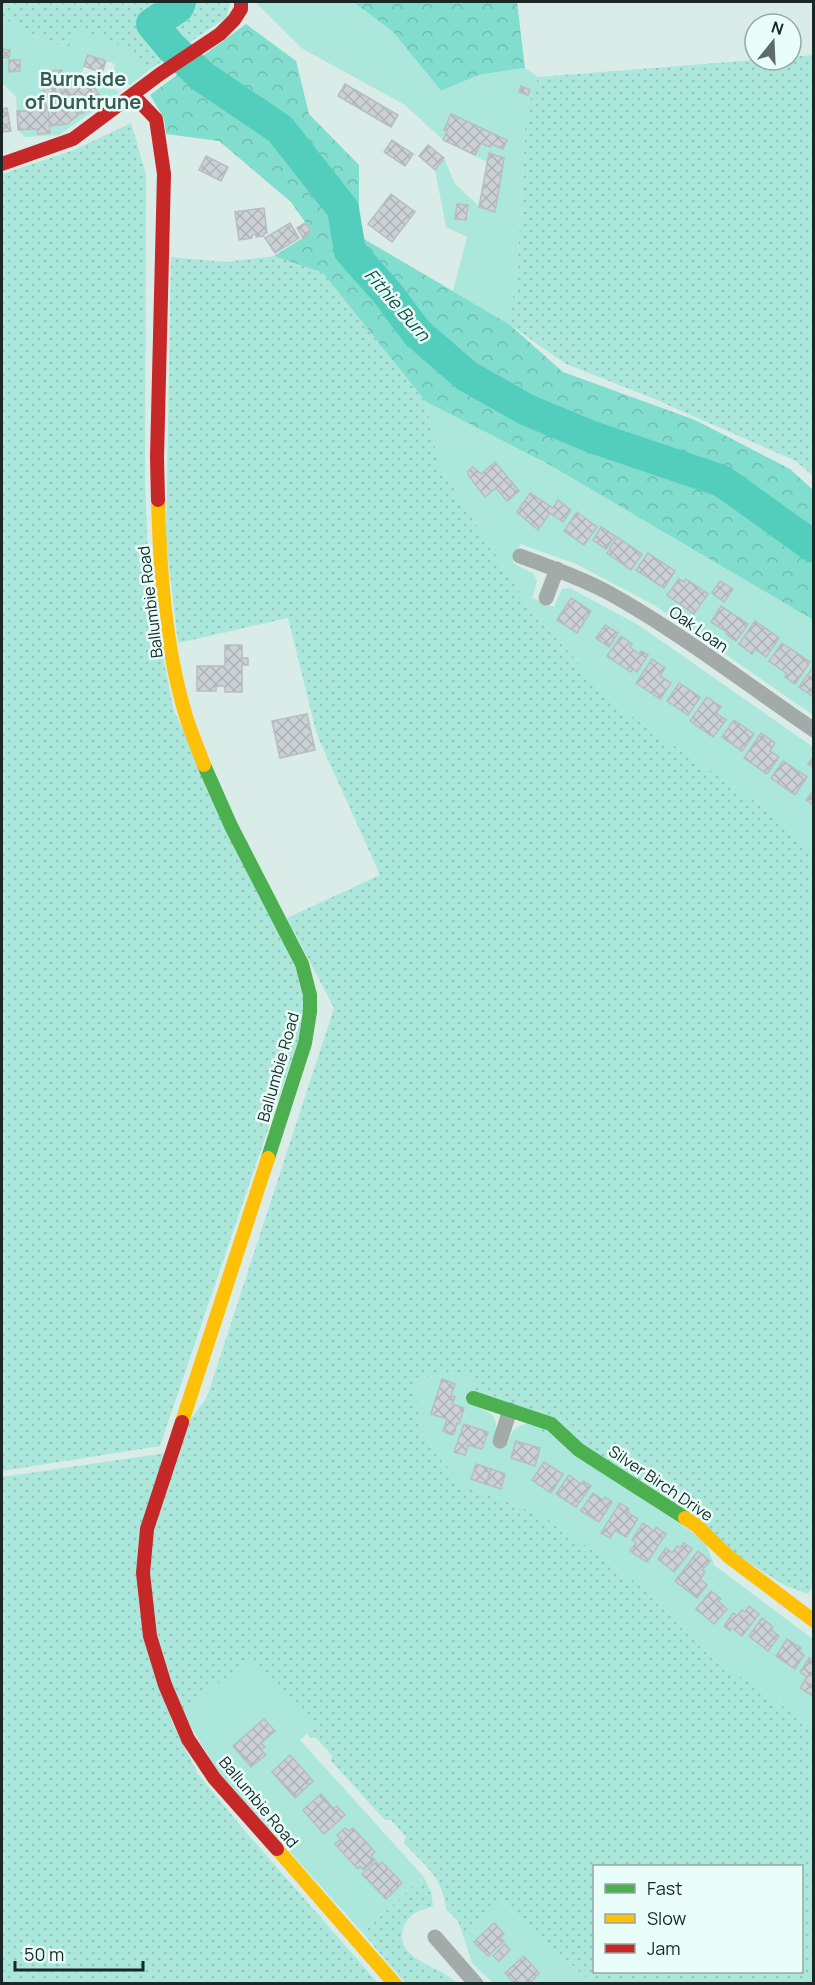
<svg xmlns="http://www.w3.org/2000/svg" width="815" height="1985" font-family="Manrope,sans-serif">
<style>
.grass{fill:url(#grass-dots);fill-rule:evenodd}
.forest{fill:url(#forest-crowns)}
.garden{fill:#ace7db}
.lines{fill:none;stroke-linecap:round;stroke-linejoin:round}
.river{stroke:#54cebc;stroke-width:32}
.building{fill:url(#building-cross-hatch);stroke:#b7bdc0;stroke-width:1.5}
.street{stroke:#a3aba9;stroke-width:15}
.fast{stroke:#4caf50;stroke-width:14}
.slow{stroke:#ffc107;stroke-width:14}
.jam{stroke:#c62828;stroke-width:14}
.labels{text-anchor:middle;stroke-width:5;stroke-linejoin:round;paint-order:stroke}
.street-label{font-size:16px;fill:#1a2724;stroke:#e9fef9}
.water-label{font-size:18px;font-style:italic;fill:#114f45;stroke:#e9fef9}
.quarter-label{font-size:20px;font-weight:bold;fill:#3a5952;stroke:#e9fef9}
</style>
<defs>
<pattern id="grass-dots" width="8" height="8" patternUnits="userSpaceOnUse" patternTransform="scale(1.5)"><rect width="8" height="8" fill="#ace7db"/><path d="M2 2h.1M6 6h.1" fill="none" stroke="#93c6bc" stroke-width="1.8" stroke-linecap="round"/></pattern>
<pattern id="forest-crowns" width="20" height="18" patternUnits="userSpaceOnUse" patternTransform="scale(1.5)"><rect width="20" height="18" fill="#81ddce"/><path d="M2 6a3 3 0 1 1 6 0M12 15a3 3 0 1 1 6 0" fill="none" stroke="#6fbeb1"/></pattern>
<pattern id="building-cross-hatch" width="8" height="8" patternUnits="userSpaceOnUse" patternTransform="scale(1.5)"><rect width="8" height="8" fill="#cbd1d4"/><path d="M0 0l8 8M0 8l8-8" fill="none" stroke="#aeb3b6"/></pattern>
</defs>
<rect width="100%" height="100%" fill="#daece8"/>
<g class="grass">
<path d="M2,2H230L227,17L152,68L68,49L25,32L2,17Z"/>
<path d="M813,55V476L796,461L652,398L566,364L509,324L518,256L526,112L538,77L755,60H791V57Z"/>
<path d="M131,123L146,174L145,480L149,590L174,711L296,969L305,1004L298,1041L160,1446L2,1471V174L74,150Z"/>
<path d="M274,256L323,273L426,402L439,465L529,607L616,705L782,820L813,850V1587L808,1594L786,1586L475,1392L456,1373L413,1379L423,1434L443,1462L463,1485L541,1515L613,1564L657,1600L701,1647L723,1666L753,1684L813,1728V1983H592L502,1902L465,1941L458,1921L446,1909C443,1877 425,1866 404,1843L406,1837L391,1820H385L331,1761L332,1756L316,1738H311L307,1734L312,1728L181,1710L170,1718L198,1774L245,1831L378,1983L2,1984V1477L166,1453L207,1397L334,1008L287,918L380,875L317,735L288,618L178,643L166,539L171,257L225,262ZM594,1866H802V1972H594Z"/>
<path d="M423,1876L431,1891L433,1906C426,1909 416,1911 411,1916C397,1930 400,1949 417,1959C431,1968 446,1972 457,1983H405L363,1933Z"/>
</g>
<g class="forest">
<path d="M353,2H517L525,68L479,75L441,91L393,32Z"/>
<path d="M246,24L296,61L309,114L359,165V236L509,324L563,372L695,420L790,469L813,490V620L546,463L426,402L323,273L274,256L312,232L291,202L219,141L166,134L164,118L150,95Z"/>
</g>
<g class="garden">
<path d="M255,2H353L393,32L441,91L479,75L525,68L538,77L526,112L518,256L509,324L453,291L467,237L446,227L435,170L444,158L455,184L479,206L487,162L443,140L405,105L303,49Z"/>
<path d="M2,17L25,32L68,49L74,31L104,36L152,68L130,85L114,80L112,76L115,64L88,55L81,76L120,92L59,135L25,137L18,130L37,129L38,134L49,133V126L81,114L90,108L88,104L100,96L91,83L85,87L79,78L63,88L65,91L61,93L60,81L63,80L62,71L43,72L45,110H38V105H29V111H17L16,97L2,83Z"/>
<path d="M426,402L546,463L813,620V715L654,605L576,564L520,544L513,563L533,573L537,581L532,598L554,607L562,589L570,588L640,626L813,747V850L782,820L616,705L529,607L439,465Z"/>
<path d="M456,1373L479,1380L471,1405C493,1413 500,1415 494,1439L508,1443C512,1429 516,1426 530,1423L705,1541L714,1565L813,1639V1728L753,1684L723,1666L701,1647L657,1600L613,1564L541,1515L463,1485L443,1462L423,1434L412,1379Z"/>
<path d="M251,1660L313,1728L300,1740L423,1876L363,1933L218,1772L181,1710Z"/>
<path d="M502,1902L592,1983H493L472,1963L465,1941Z"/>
</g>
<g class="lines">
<path class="river" d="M180,2L178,7L152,24L171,47L203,77L280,129L343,209L350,251L388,294L417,333L467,376L527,410L592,437L722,481L814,547"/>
</g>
<g class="building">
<path d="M2,49L10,50L9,58L2,57Z"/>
<path d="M88,55L106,61L102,73L84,66Z"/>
<path d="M9,60H20V71L9,72Z"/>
<path d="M62,70L63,81H60L61,93L65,91L80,113L67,124L49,126L48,109L45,110L43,72Z"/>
<path d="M79,77L85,87L91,83L100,96L88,104L91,108L81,114L63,88Z"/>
<path d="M345,84L398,115L391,127L338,96Z"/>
<path d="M521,86L530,90L528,95L519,92Z"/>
<path d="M28,105H38V110L48,109L50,133L38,134L37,129L18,130L17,111H29Z"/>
<path d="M7,108L11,131L2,132V109Z"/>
<path d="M451,114L507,140L503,149L491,144L490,147L481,143L475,155L443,140L447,131L444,130Z"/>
<path d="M392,140L413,154L405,166L384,152Z"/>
<path d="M428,145L444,158L435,170L419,156Z"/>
<path d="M489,153L504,158L495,212L479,207Z"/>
<path d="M206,156L228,167L221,181L199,170Z"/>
<path d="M391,194L415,212L392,242L368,224Z"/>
<path d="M457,204L468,205L466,220L455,219Z"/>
<path d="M264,208L267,233H264V236L256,237V234L252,235V238L239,240L235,212Z"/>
<path d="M290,223L299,238L275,253L265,238Z"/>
<path d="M305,223L311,232L303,238L297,228Z"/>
<path d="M495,462L519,491L507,501L496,488L485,497L468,475V471L473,467L481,474Z"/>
<path d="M530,493L553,508L558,500L571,510L563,522L550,513L538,530L517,512Z"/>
<path d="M577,512L597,527L584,545L564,531Z"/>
<path d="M601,527L615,536L606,549L593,540Z"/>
<path d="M617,537L642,554L631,570L607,553Z"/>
<path d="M648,553L675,571L664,588L636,570Z"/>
<path d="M679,579L684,582L686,579L708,594L694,614L667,595Z"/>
<path d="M720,581L733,589L724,602L712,593Z"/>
<path d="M571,598L591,611L577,633L557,620Z"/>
<path d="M721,606L748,624L736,641L726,634L727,632L711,622Z"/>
<path d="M755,621L779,638L766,657L755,649L752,654L739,644Z"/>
<path d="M605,625L618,633L609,647L596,638Z"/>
<path d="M621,636L632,644L630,647L639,654L641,651L648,655L637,672L633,669L631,672L607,656Z"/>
<path d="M782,643L810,662L795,684L785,677L787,674L769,661Z"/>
<path d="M225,645H242V658H248V665H242V692H225V686H216V691H197V666H225Z"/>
<path d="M652,659L665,668L660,676L671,683L660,699L636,683Z"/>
<path d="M814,666V694L812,696L799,687Z"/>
<path d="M679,683L700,697L688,715L667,701Z"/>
<path d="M707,697L721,707L716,713L726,720L713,737L690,721Z"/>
<path d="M307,714L315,750L280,758L272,721Z"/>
<path d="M734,720L754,734L742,751L722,737Z"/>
<path d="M761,733L775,743L770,751L779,757L767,774L744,758Z"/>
<path d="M814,756V768L808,764Z"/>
<path d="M783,761L807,777L795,795L771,778Z"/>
<path d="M814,789V805L806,800Z"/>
<path d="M442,1379L455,1384L451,1396L455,1397L452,1404L464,1408L459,1424L457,1423L454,1434L451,1435L443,1431L447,1419L431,1414Z"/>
<path d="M464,1424L488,1432L482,1449L468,1445L465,1455L454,1452Z"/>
<path d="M516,1441L540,1448L535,1466L511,1458Z"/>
<path d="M544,1462L563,1474L551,1493L532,1480Z"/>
<path d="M476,1464L491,1469L486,1484L471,1479Z"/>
<path d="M491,1469L505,1474L501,1489L486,1484Z"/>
<path d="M569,1475L581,1484L583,1481L591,1486L576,1507L556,1494Z"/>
<path d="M593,1493L603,1500L605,1497L612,1502L599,1522L581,1511Z"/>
<path d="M620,1503L629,1509L627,1512L638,1519L626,1537L615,1530L610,1538L601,1533Z"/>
<path d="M643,1523L654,1531L656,1527L666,1534L647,1562L630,1551L636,1543L632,1540Z"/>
<path d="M684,1543L692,1549L674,1572L658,1559L666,1548L672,1553L677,1546L680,1548Z"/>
<path d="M698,1551L710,1561L702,1570L705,1572L700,1579L707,1585L697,1598L675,1581Z"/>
<path d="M711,1591L721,1599L718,1601L727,1609L714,1624L696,1609Z"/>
<path d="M749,1606L759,1614L742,1636L732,1628L730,1631L724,1626L733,1613L737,1616L742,1610L745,1612Z"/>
<path d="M762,1618L773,1627L771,1630L779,1636L768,1651L749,1636Z"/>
<path d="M787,1639L801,1648L799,1651L804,1655L795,1669L776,1656Z"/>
<path d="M809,1658L814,1661V1691L811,1695L800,1688L807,1677L800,1672Z"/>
<path d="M264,1719L275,1731L261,1743L265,1747L261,1750L266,1755L251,1767L233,1746Z"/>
<path d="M290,1755L313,1781L295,1798L272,1772Z"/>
<path d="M321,1794L334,1809L337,1806L345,1815L324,1834L303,1810Z"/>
<path d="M345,1828L349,1831L353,1828L375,1852L371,1856L375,1860L363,1870L360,1866L358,1869L335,1844L341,1839L337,1835Z"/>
<path d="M376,1862L379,1865L382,1862L402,1883L386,1899L362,1874Z"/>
<path d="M494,1923L504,1934L500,1938L504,1941L488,1956L474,1942Z"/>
<path d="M505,1944L510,1950L499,1961L493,1956Z"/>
<path d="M524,1956L539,1973L529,1984H515L505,1973Z"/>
</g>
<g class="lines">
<g class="street">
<path d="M520,556C550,567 581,578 609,593C681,633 746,684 814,730"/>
<path d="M546,598L557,569"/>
<path d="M500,1441L510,1410"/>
<path d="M435,1937L476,1984"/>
</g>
<g class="fast">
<path d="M204,765L231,826L302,964L310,995V1012L305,1043L268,1158"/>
<path d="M473,1398L551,1424L579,1450L685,1518"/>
</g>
<g class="slow">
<path d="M158,500C160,571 165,645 185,713C190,731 198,748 204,765"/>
<path d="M182,1422L268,1158"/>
<path d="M685,1518L697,1526L729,1557L814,1621"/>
<path d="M277,1849L395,1984"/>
</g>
<g class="jam">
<path d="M133,95L156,119L164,174L157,458L158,500"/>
<path d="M2,164L73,139L160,74L220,34L234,20L241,9V2"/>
<path d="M182,1422L147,1529L143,1573L150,1636L165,1685L188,1739L214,1778L277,1849"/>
</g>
</g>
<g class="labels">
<g class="street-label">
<text transform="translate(150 602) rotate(-97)" y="6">Ballumbie Road</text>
<text transform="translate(699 629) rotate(35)" y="6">Oak Loan</text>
<text transform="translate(278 1067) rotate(-74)" y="6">Ballumbie Road</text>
<text transform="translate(661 1483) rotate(34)" y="6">Silver Birch Drive</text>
<text transform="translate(259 1802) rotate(50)" y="6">Ballumbie Road</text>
</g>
<g class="water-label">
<text transform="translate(397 305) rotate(49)" y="6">Fithie Burn</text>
</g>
<g class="quarter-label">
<text x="83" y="86">Burnside<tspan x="83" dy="23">of Duntrune</tspan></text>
</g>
</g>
<rect width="815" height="1985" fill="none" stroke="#1a2724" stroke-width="6"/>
<rect x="593" y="1865" width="210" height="108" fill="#e9fef9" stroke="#96a8a4" stroke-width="1.5"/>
<rect x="605" y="1884" width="30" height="9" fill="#4caf50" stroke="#96a8a4" stroke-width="1.5"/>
<text x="647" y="1895" font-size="18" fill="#1a2724">Fast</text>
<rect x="605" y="1914" width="30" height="9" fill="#ffc107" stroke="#96a8a4" stroke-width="1.5"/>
<text x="647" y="1925" font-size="18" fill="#1a2724">Slow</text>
<rect x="605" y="1944" width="30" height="9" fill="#c62828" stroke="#96a8a4" stroke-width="1.5"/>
<text x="647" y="1955" font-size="18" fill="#1a2724">Jam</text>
<g transform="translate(773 42) rotate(18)"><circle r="28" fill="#e9fef9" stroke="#96a8a4" stroke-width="1.5"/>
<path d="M0-4.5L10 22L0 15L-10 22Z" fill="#5d6c69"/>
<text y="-9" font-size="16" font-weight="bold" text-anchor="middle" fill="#1a2724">N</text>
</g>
<path d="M15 1961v9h128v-9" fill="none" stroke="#1a2724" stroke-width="3"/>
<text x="24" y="1961" font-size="18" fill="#1a2724" stroke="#e9fef9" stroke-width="4.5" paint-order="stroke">50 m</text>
</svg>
